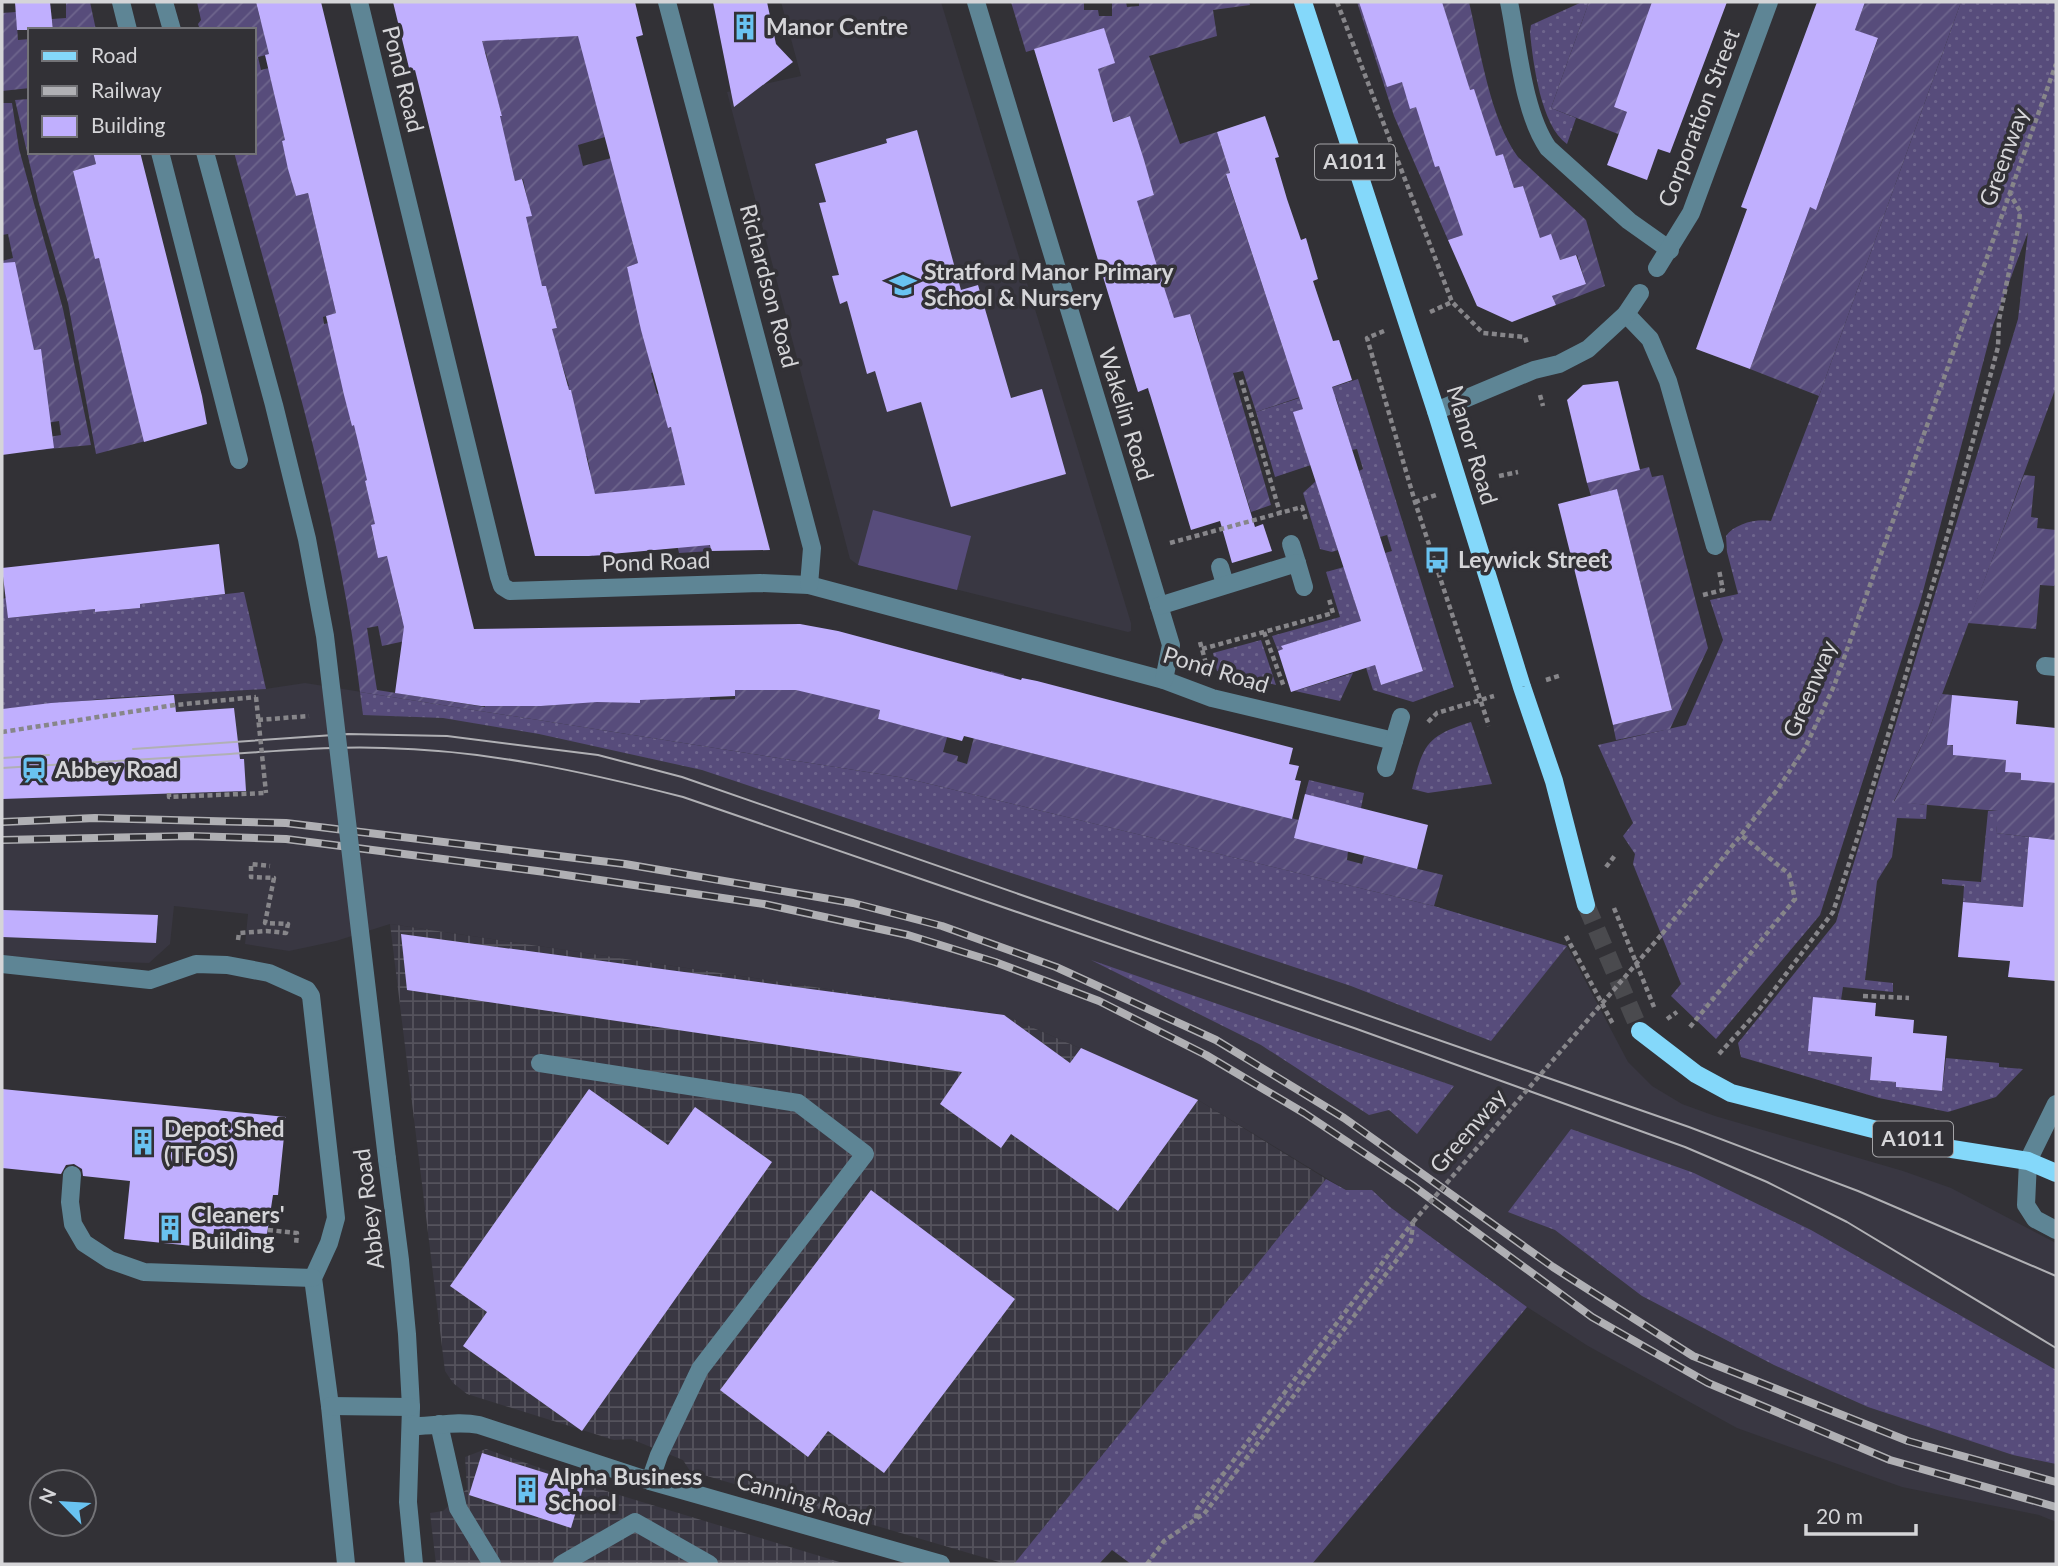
<svg xmlns="http://www.w3.org/2000/svg" width="2058" height="1566" font-family="Lato,sans-serif">
<style>
.built{fill:#393742}
.industrial{fill:url(#industrial-grid)}
.grass{fill:url(#grass-dots)}
.park{fill:#574c7b}
.garden{fill:url(#garden-furrows)}
.building{fill:#c0affe;fill-rule:evenodd}
.lines{fill:none;stroke-linecap:round;stroke-linejoin:round}
.major-tunnel{stroke:#4a4a4e;stroke-width:18;stroke-dasharray:18 9;stroke-linecap:butt}
.path{stroke:#87868a;stroke-width:4.5;stroke-dasharray:5 3.5;stroke-linecap:butt}
.minor{stroke:#5e8595;stroke-width:18}
.major{stroke:#84d8fa;stroke-width:18}
.tram{stroke:#b0b0b4;stroke-width:2}
.rail-casing{stroke:#b0b0b4;stroke-width:8}
.rail{stroke:#323136;stroke-width:5;stroke-dasharray:16;stroke-linecap:butt}
.path-bridge{stroke:#87868a;stroke-width:4.5;stroke-dasharray:5 3.5;stroke-linecap:butt}
.minor-bridge{stroke:#5e8595;stroke-width:18}
.labels{text-anchor:middle;stroke-width:7;stroke-linejoin:round;paint-order:stroke}
.shield{fill:#323136;stroke:#a4a4a7;stroke-width:2}
.shield-label{font-size:21px;font-weight:bold;fill:#d5d5d8}
.poi-label{font-size:23px;font-weight:bold;fill:#d5d5d8;stroke:#323136;text-anchor:start}
.street-label{font-size:23px;fill:#d5d5d8;stroke:#323136}
</style>
<defs>
<pattern id="industrial-grid" width="8" height="8" patternUnits="userSpaceOnUse" patternTransform="scale(1.75)"><rect width="8" height="8" fill="#393742"/><path d="M0 4h8M4 0v8" fill="none" stroke="#55535d"/></pattern>
<pattern id="grass-dots" width="8" height="8" patternUnits="userSpaceOnUse" patternTransform="scale(1.75)"><rect width="8" height="8" fill="#574c7b"/><path d="M2 2h.1M6 6h.1" fill="none" stroke="#6e658d" stroke-width="1.8" stroke-linecap="round"/></pattern>
<pattern id="garden-furrows" width="10" height="10" patternUnits="userSpaceOnUse" patternTransform="scale(1.75)"><rect width="10" height="10" fill="#574c7b"/><path d="M-1 1l2-2M0 10L10 0M9 11l2-2" fill="none" stroke="#6e658d"/></pattern>
</defs>
<rect width="100%" height="100%" fill="#323136"/>
<g class="built">
<path d="M781,2H941L1131,623V631L1128,632L858,565L850,559L727,92L801,76Z"/>
<path d="M305,683L739,752L1089,821L1434,906L1567,946L1628,1062L1652,1086L1682,1104L1715,1116L1903,1171L1951,1188L2056,1243V1522L2039,1515L1902,1487L1737,1428L1588,1346L1527,1307L1390,1207L1372,1190H1346L1198,1100L1004,1015L390,924L336,941L289,951L245,944L248,914L174,906L170,944L149,963L6,958L2,953V709L56,702L265,689Z"/>
</g>
<g class="industrial">
<path d="M390,924L1004,1015L1198,1100L1326,1179L1014,1564H1006L690,1471L683,1460L631,1439L614,1440L467,1394L453,1383L445,1371Z"/>
<path d="M486,1449L606,1491L846,1564H436L430,1513L443,1511L467,1489L465,1457Z"/>
</g>
<g class="grass">
<path d="M1582,2H1589L1551,108L1576,118L1567,144C1541,126 1533,63 1530,32L1531,25Z"/>
<path d="M1961,2H2056V387L1927,735L1894,801L1927,805L1926,819L1897,818L1892,857L1877,881L1865,980L1893,983V992L1843,987L1841,1000L1808,1051L1872,1057L1870,1080L1896,1082V1087L1942,1091L1946,1058L1999,1063V1067L2023,1069L1996,1097L1948,1112L1879,1098L1741,1057L1738,1043L1836,922L2018,319L2028,232L1993,325L1921,599L1820,915L1716,1039L1671,996L1681,984L1633,864L1635,854L1623,836L1633,823L1598,745L1686,725L1723,640L1710,600L1738,594L1727,552L1726,536C1734,524 1757,518 1771,521L1819,396Z"/>
<path d="M1358,379L1454,687L1413,702L1373,690L1361,652L1370,649L1381,685L1423,671L1385,553L1392,551L1387,535L1380,537L1359,471L1363,469L1357,449L1352,450L1336,398L1294,412L1311,465L1275,477L1256,412Z"/>
<path d="M1316,481L1338,550L1332,552L1320,549L1303,493Z"/>
<path d="M1344,567L1365,634L1345,626L1282,646L1283,649L1278,651L1272,636L1340,617L1326,572Z"/>
<path d="M244,592L266,689L112,698L2,709V599L6,598L9,618L95,609L96,612L140,608V604Z"/>
<path d="M1261,640L1276,685L1217,671L1213,653Z"/>
<path d="M1353,673L1340,701L1295,691Z"/>
<path d="M360,692L905,778L1434,906L1567,946L1491,1041L1351,986L702,770L539,734L443,718L363,715Z"/>
<path d="M1471,722L1492,784L1428,793L1412,789C1423,745 1426,736 1471,722Z"/>
<path d="M1309,780L1364,793L1361,808L1305,795Z"/>
<path d="M1988,811H1999L1996,833L2029,837L2023,907L1963,902L1964,886L1942,884V879L1981,882Z"/>
<path d="M1091,960L1454,1086L1417,1134L1389,1110L1369,1115L1261,1045Z"/>
<path d="M1571,1129L1694,1173L1811,1230L2056,1370V1464L2013,1455L1868,1407L1774,1365L1642,1296L1555,1230L1508,1212Z"/>
<path d="M1326,1179L1346,1190H1372L1390,1207L1527,1307L1312,1564H1131L1112,1550L1099,1564H1014Z"/>
</g>
<path class="park" d="M873,510L971,536L957,590L858,565Z"/>
<g class="garden">
<path d="M66,2H90L96,30H53L52,19L66,18Z"/>
<path d="M197,2H256L260,19L274,53L258,57L261,70L277,66L300,136L282,141L296,196L308,193L336,313L323,317L324,324L338,321L366,422L376,478L365,481L372,510L386,521L371,526L378,557L388,556L405,596L397,599L402,619L414,639L382,646L378,626L367,628L377,690L485,707L486,693L538,706L553,705L552,690L583,702L613,701L626,684V703L640,702V683L710,697V700L735,699V682L741,690H779V664L882,705L878,719L898,724L951,723L943,752L958,756L957,761L967,764L991,671L1004,674L993,720L995,744L1299,820L1348,851L1347,860L1362,864L1364,856L1443,875L1434,906L905,778L360,692C338,509 282,331 234,152H254V30H200L198,24L201,20Z"/>
<path d="M555,2H565L566,26L578,25L605,137L578,145L583,166L611,158L638,263L627,267L632,287L665,369L651,373L657,394L670,390L669,428L679,425L687,453L678,456L683,476L701,510L711,551L679,553L671,519L611,511L615,555L593,556L586,523L565,476L590,470L587,456H583L571,390L554,394V390L569,386L559,355L542,332L557,328L546,286L532,289L535,257L532,245L497,224L531,216L523,179L515,181L510,160L489,119L502,116L498,102L469,109L480,79L491,76L486,53L432,5L556,28Z"/>
<path d="M1011,2H1084V10H1098L1099,16H1112V2H1126L1127,7L1139,6V2H1249L1250,5L1213,10L1217,36L1149,56L1180,144L1217,132L1230,173L1226,175L1286,357L1303,396L1256,412L1243,371L1233,373L1271,505L1251,512L1209,377L1150,395L1148,389L1190,376L1199,341L1190,314L1157,324L1121,205L1154,195L1130,116L1099,126L1082,74L1114,63L1106,35L1086,34L1026,52Z"/>
<path d="M1357,2H1469C1480,48 1490,119 1518,157L1586,220L1605,286L1556,305L1552,296L1586,284L1577,255L1560,260L1540,238L1523,186L1514,188L1503,154L1442,174L1472,232L1448,240L1394,116Z"/>
<path d="M1589,2H1679L1673,16L1614,107L1639,117L1631,139L1551,108Z"/>
<path d="M1865,2H1961L1819,396L1750,369L1798,240L1743,220L1749,210L1792,201L1816,209L1828,178L1803,168L1842,138L1878,39L1855,30Z"/>
<path d="M16,12L18,40L30,39V88L2,91V13Z"/>
<path d="M30,99V152H93L96,164L73,171L95,258L119,252V340L127,370L157,438L96,454L68,303L38,200L15,100Z"/>
<path d="M2,103H12L19,149L63,309L91,445L38,450L37,439L61,435L59,421L34,425L43,364L40,349L2,355V326L27,321L5,290L2,277L4,272L2,261L13,258L8,234L2,235Z"/>
<path d="M1649,467L1652,477L1663,475L1708,648L1670,729L1616,740L1613,725L1672,710L1617,489L1591,496L1587,483Z"/>
<path d="M2024,475L2035,476L2031,517L2038,518L2037,528L2056,530V583L2054,586L2040,585L2036,629L1968,623Z"/>
<path d="M1942,694L1952,695L1948,745L2007,750L2005,772L2021,773V780L2056,783V840L1996,833L1998,811L1894,802L1927,735Z"/>
</g>
<g class="building">
<path d="M15,2H50L53,30H17Z"/>
<path d="M256,2H321L474,629L800,624L838,631L1021,680L1022,678L1037,681L1293,748L1289,764L1299,766L1295,780L1301,781L1292,819L964,736L962,741L878,719L880,710L796,690H735V696L640,700V703L597,702L541,706H481L395,693L404,627L387,556L378,558L371,525L375,524L365,481L367,480L354,425L352,426L344,395L326,316L336,313L308,193L296,196L288,169L282,141L285,140L265,55L269,54Z"/>
<path d="M393,2H635L643,35L636,37L770,550L711,551L710,545L589,556H535L421,94L415,70L410,72ZM578,36L638,263L627,267L641,330L668,428L671,427L685,485L595,494L571,390H569L552,329L557,328L546,286H542L526,217L532,216L522,179L515,181L500,116H502L482,41Z"/>
<path d="M713,2H767L776,44L793,62L734,107Z"/>
<path d="M1359,2H1442L1470,90L1474,89L1496,156L1503,154L1514,188L1523,186L1540,238L1551,234L1560,260L1576,255L1586,284L1552,296L1556,305L1512,322L1477,306L1448,240L1463,235L1439,166L1435,167L1416,107L1410,109L1402,82L1387,87Z"/>
<path d="M1652,2H1727L1670,153L1658,149L1647,180L1607,165L1627,112L1614,107Z"/>
<path d="M1817,2H1865L1855,30L1878,38L1816,210L1810,207L1750,369L1696,349L1747,209L1741,207Z"/>
<path d="M1104,28L1115,63L1098,69L1113,122L1130,116L1144,160L1154,195L1137,201L1157,266L1174,318L1190,314L1255,527L1263,524L1272,551L1232,563L1220,521L1191,530L1148,388L1138,392L1034,49Z"/>
<path d="M1265,116L1279,157L1275,158L1287,199L1301,240L1306,238L1318,279L1313,281L1333,341L1339,340L1352,380L1332,387L1423,671L1381,685L1375,665L1291,692L1278,651L1283,649L1281,646L1361,621L1293,412L1303,409L1226,174L1230,173L1217,132Z"/>
<path d="M917,130L961,290L978,285L1011,398L1042,389L1066,474L951,507L921,402L887,412L875,371L867,374L847,301L840,304L832,276L839,275L819,203L826,202L815,164L887,143L886,139Z"/>
<path d="M93,152H140L202,396L207,424L144,442L99,258L95,259L73,171L96,164Z"/>
<path d="M15,262L34,350L41,349L54,448L2,455V263Z"/>
<path d="M1618,381L1640,470L1587,483L1567,400L1583,385Z"/>
<path d="M1617,489L1672,710L1613,725L1558,504Z"/>
<path d="M219,544L225,594L140,604V608L95,612V609L8,618L2,568Z"/>
<path d="M174,695L176,712L234,708L240,759H244L246,791L2,799V709L51,703Z"/>
<path d="M1952,695L2018,701L2016,724L2056,728V783L2021,780V773L2005,772L2006,760L1953,755V745H1947Z"/>
<path d="M1305,794L1428,825L1417,869L1294,838Z"/>
<path d="M2029,837L2056,840V981L2008,977L2010,961L1958,957L1963,902L2023,907Z"/>
<path d="M3,910L158,915L156,943L2,937Z"/>
<path d="M401,934L1004,1015L1070,1063L1081,1048L1198,1100L1118,1211L1011,1134L1001,1148L940,1104L962,1072L407,990Z"/>
<path d="M1813,997L1876,1003L1875,1016L1914,1020L1913,1033L1947,1036L1942,1091L1896,1087V1082L1870,1080L1872,1057L1808,1051Z"/>
<path d="M2,1089L286,1117L278,1195H273L267,1234L214,1229L212,1248L124,1239L130,1181L83,1176L82,1169L74,1164L66,1165L61,1174L2,1168Z"/>
<path d="M589,1089L668,1145L695,1107L772,1162L582,1431L463,1346L487,1312L450,1286Z"/>
<path d="M871,1190L1015,1299L884,1473L828,1431L808,1457L720,1390Z"/>
<path d="M482,1453L584,1485L571,1528L469,1495Z"/>
</g>
<g class="lines">
<path class="major-tunnel" d="M1586,905L1640,1031"/>
<g class="path">
<path d="M1337,2L1452,302L1483,333L1525,337L1527,344"/>
<path d="M1430,312L1452,302"/>
<path d="M1384,331L1367,338L1415,502L1489,726"/>
<path d="M1241,380L1280,513"/>
<path d="M1540,395L1543,406"/>
<path d="M1499,476L1518,472"/>
<path d="M1415,502L1436,495"/>
<path d="M1170,543L1302,507L1306,520"/>
<path d="M1703,595L1723,590L1719,570"/>
<path d="M1264,632L1284,687"/>
<path d="M1200,642L1207,667"/>
<path d="M1202,649L1333,613L1329,599"/>
<path d="M1546,680L1562,675"/>
<path d="M258,720L309,716"/>
<path d="M1428,722L1437,713L1494,696"/>
<path d="M2,732L175,705L256,697"/>
<path d="M169,793V797L266,793"/>
<path d="M1606,867L1616,854"/>
<path d="M1614,908L1654,1007"/>
<path d="M1662,934L1777,790L1805,748L1834,686L2056,64"/>
<path d="M1566,936L1614,1026"/>
<path d="M238,940L239,933L266,931L286,933L288,924L265,923L274,878L251,877V864L270,866"/>
<path d="M1863,996L1909,998"/>
<path d="M1667,1019L1677,1012"/>
<path d="M1690,1027L1795,899L1789,874L1741,835"/>
<path d="M1719,1054L1758,1011L1833,912L1858,836L1949,530L1998,347L1999,320L2019,224L2020,211L2010,194"/>
<path d="M268,1230L297,1233L296,1245"/>
<path d="M1197,1518L1204,1514L1411,1241L1413,1223"/>
<path d="M1147,1564L1164,1541L1196,1519L1197,1509L1413,1222"/>
</g>
<g class="minor">
<path d="M121,2L128,30"/>
<path d="M164,2L172,30"/>
<path d="M359,2L499,577L502,586L510,591L760,583L809,585L1164,680L1212,698L1394,741"/>
<path d="M667,2L812,548L809,585"/>
<path d="M976,2L1171,645L1164,680"/>
<path d="M1509,2C1518,45 1523,112 1548,148L1629,221L1670,250"/>
<path d="M160,152L239,460"/>
<path d="M1657,268L1691,213L1769,2"/>
<path d="M1626,314L1650,339L1668,381L1715,546"/>
<path d="M1436,411L1534,370L1559,364L1588,349L1626,314L1640,293"/>
<path d="M1291,544L1297,563"/>
<path d="M1220,567L1225,584"/>
<path d="M1159,606L1297,563L1304,587"/>
<path d="M2045,666L2056,667"/>
<path d="M1386,768L1401,717"/>
<path d="M2,964L150,980L196,964L227,965L269,973L307,990L311,996L336,1218L329,1243L313,1278L330,1406L346,1564"/>
<path d="M540,1063L798,1103L865,1154L700,1369L659,1455L650,1481"/>
<path d="M2056,1104L2028,1161L2026,1205L2035,1219L2056,1230"/>
<path d="M387,1159L400,1260L407,1334L411,1407L408,1502L414,1564"/>
<path d="M72,1175L70,1202L73,1224L84,1243L110,1260L144,1272L313,1278"/>
<path d="M330,1406L411,1407"/>
<path d="M439,1424L458,1508L492,1564"/>
<path d="M411,1426C434,1427 455,1420 479,1425L650,1481L941,1564"/>
<path d="M562,1564L635,1522L709,1564"/>
</g>
<g class="major">
<path d="M1303,2L1436,411L1522,687L1554,781L1586,905"/>
<path d="M1640,1031L1696,1074L1731,1093L1952,1149L2028,1161L2056,1173"/>
</g>
<g class="tram">
<path d="M133,749L348,734L447,736L598,755L682,777L1689,1127L1858,1191L2056,1276"/>
<path d="M2,758L49,755"/>
<path d="M2,768C78,763 154,758 230,754C281,751 333,746 384,748C486,750 585,772 683,797L1354,1028L1685,1147L1767,1182L1847,1222L2056,1348"/>
</g>
<g class="rail-casing">
<g id="rail">
<path d="M2,822L95,818L286,823L625,864L853,903L942,926L1056,967L1216,1040L1344,1118L1553,1267L1693,1356L1908,1441L2056,1482"/>
<path d="M2,840L190,836L286,839L545,872L764,904L908,935L995,962L1099,1001L1206,1055L1304,1113L1412,1185L1592,1317L1708,1383L1890,1460L2056,1507"/>
</g>
</g>
<use href="#rail" class="rail"/>
<g class="path-bridge">
<path d="M256,697L266,793"/>
<path d="M1413,1222L1662,934"/>
</g>
<path class="minor-bridge" d="M205,152L274,405L307,539L325,636L387,1159"/>
</g>
<defs>
<g id="building-bare" transform="scale(2.1)"><path d="M-4-6H4V6H1V3H-1V6H-4ZM-2.5-4.3h1.7v1.8h-1.7ZM.8-4.3h1.7v1.8H.8ZM-2.5-1h1.7V.8h-1.7ZM.8-1h1.7V.8H.8Z" fill="#69c3f1" stroke="#323136" stroke-width="2.5" paint-order="stroke"/></g>
<g id="school-bare" transform="scale(2.1)"><path d="M0-5L7-2L0 1L-7-2ZM-4 1L0 2.5L4 1V4Q0 6-4 4Z" fill="#69c3f1" stroke="#323136" stroke-width="2.5" paint-order="stroke"/></g>
<g id="bus-bare" transform="scale(2.1)"><path d="M-5-6H5V4H4V6H2V4H-2V6H-4V4H-5ZM-3.5-4V0h7V-4ZM-3.5 1.2v1.5H-2V1.2ZM2 1.2v1.5H3.5V1.2Z" fill="#69c3f1" stroke="#323136" stroke-width="2.5" paint-order="stroke"/></g>
<g id="station-bare" transform="scale(2.1)"><path d="M-3-6H3Q5-6 5-4V2Q5 4 3 4L4.5 6H3L1.5 4h-3L-3 6H-4.5L-3 4Q-5 4-5 2V-4Q-5-6-3-6ZM-3.5-4v3h7v-3ZM-3.5 1v1.5H-2V1ZM2 1v1.5H3.5V1Z" fill="#69c3f1" stroke="#323136" stroke-width="2.5" paint-order="stroke"/></g>
</defs>
<g fill-rule="evenodd">
<use href="#building-bare" x="745" y="27"/>
<use href="#school-bare" x="903" y="285"/>
<use href="#bus-bare" x="1437" y="560"/>
<use href="#station-bare" x="34" y="770"/>
<use href="#building-bare" x="143" y="1142"/>
<use href="#building-bare" x="170" y="1228"/>
<use href="#building-bare" x="527" y="1490"/>
</g>
<g class="labels">
<g class="shield">
<rect x="1315" y="144.5" width="80" height="35" rx="5"/>
<rect x="1873" y="1121.5" width="80" height="35" rx="5"/>
</g>
<g class="shield-label">
<text x="1355" y="169">A1011</text>
<text x="1913" y="1146">A1011</text>
</g>
<g class="poi-label">
<text x="766" y="35">Manor Centre</text>
<text x="924" y="280">Stratford Manor Primary<tspan x="924" dy="26">School &amp; Nursery</tspan></text>
<text x="1458" y="568">Leywick Street</text>
<text x="55" y="778">Abbey Road</text>
<text x="164" y="1137">Depot Shed<tspan x="164" dy="26">(TFOS)</tspan></text>
<text x="191" y="1223">Cleaners'<tspan x="191" dy="26">Building</tspan></text>
<text x="548" y="1485">Alpha Business<tspan x="548" dy="26">School</tspan></text>
</g>
<g class="street-label">
<text transform="translate(403 79) rotate(76)" y="8">Pond Road</text>
<text transform="translate(1699 118) rotate(-69)" y="8">Corporation Street</text>
<text transform="translate(2004 157) rotate(-70)" y="8">Greenway</text>
<text transform="translate(769 286) rotate(75)" y="8">Richardson Road</text>
<text transform="translate(1126 414) rotate(73)" y="8">Wakelin Road</text>
<text transform="translate(1472 445) rotate(73)" y="8">Manor Road</text>
<text transform="translate(656 562) rotate(-2)" y="8">Pond Road</text>
<text transform="translate(1216 670) rotate(17)" y="8">Pond Road</text>
<text transform="translate(1810 689) rotate(-67)" y="8">Greenway</text>
<text transform="translate(1468 1131) rotate(-49)" y="8">Greenway</text>
<text transform="translate(369 1209) rotate(-97)" y="8">Abbey Road</text>
<text transform="translate(804 1499) rotate(16)" y="8">Canning Road</text>
</g>
</g>
<rect width="2058" height="1566" fill="none" stroke="#d5d5d8" stroke-width="7"/>
<rect x="28" y="28" width="228" height="126" fill="#323136" stroke="#737377" stroke-width="2"/>
<rect x="42" y="51" width="35" height="10" fill="#84d8fa" stroke="#737377" stroke-width="2"/>
<text x="91" y="63" font-size="21" fill="#d5d5d8">Road</text>
<rect x="42" y="86" width="35" height="10" fill="#b0b0b4" stroke="#737377" stroke-width="2"/>
<text x="91" y="98" font-size="21" fill="#d5d5d8">Railway</text>
<rect x="42" y="116" width="35" height="21" fill="#c0affe" stroke="#737377" stroke-width="2"/>
<text x="91" y="133" font-size="21" fill="#d5d5d8">Building</text>
<g transform="translate(63 1503) rotate(295)"><circle r="33" fill="#323136" stroke="#737377" stroke-width="2"/>
<path d="M0-5L12 26L0 18L-12 26Z" fill="#69c3f1"/>
<text y="-10" font-size="19" font-weight="bold" text-anchor="middle" fill="#d5d5d8">N</text>
</g>
<path d="M1806 1524v10h110v-10" fill="none" stroke="#d5d5d8" stroke-width="3.5"/>
<text x="1816" y="1524" font-size="21" fill="#d5d5d8" stroke="#323136" stroke-width="5" paint-order="stroke">20 m</text>
</svg>
